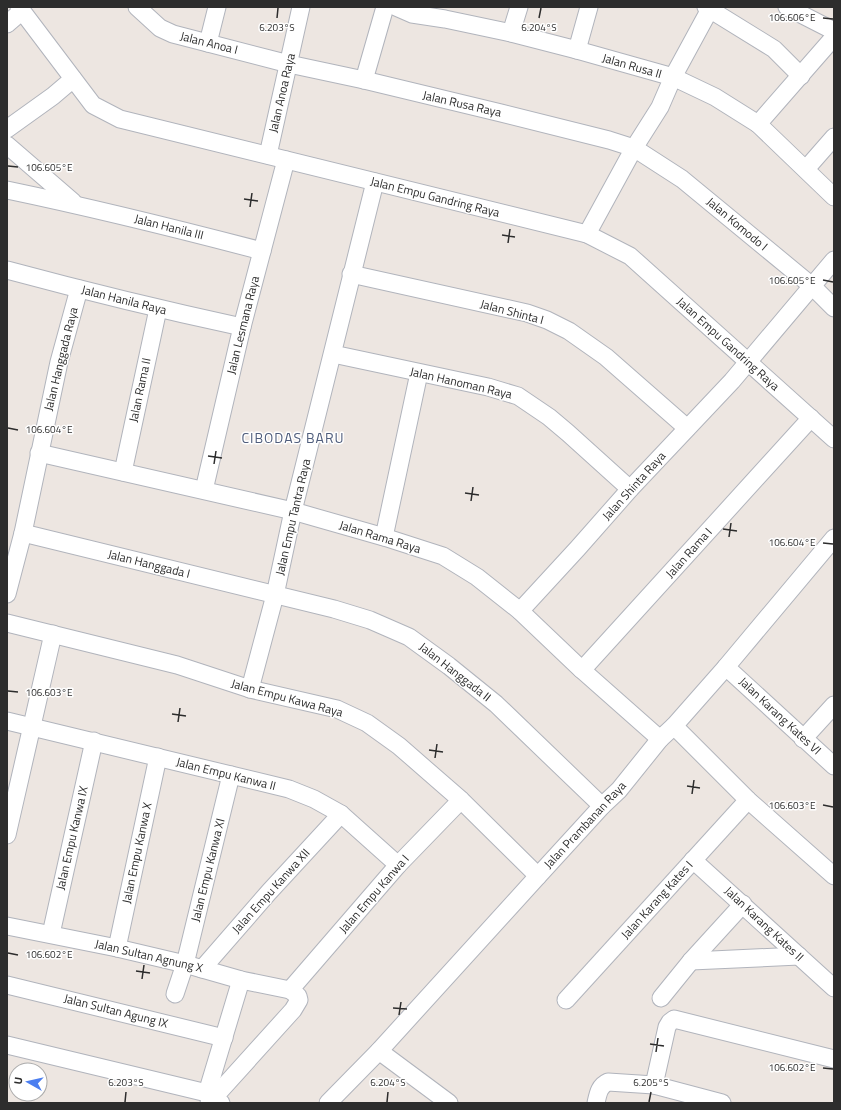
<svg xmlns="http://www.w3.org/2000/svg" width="841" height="1110" font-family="'Titillium Web',sans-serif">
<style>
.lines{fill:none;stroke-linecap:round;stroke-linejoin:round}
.minor-casing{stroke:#b1b4bc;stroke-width:19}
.minor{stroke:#fff;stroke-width:17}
.ticks{fill:none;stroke:#2d2d2d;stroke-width:1.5}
.labels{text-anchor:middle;stroke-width:3;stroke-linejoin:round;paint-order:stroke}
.street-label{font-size:12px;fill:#2d2d2d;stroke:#fff}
.quarter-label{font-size:14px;letter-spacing:1px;fill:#4f5d7c;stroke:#fff}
.ticks-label{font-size:10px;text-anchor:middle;fill:#2d2d2d;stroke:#fff;stroke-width:3;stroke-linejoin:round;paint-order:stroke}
</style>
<rect width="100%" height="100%" fill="#ede6e1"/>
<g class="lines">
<g class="minor-casing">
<g id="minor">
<path d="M19,7L93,105L120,119L587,234L630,256L834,439"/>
<path d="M137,7L160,28L173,34L289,64L364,80L501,113L609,140L634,148L682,179L812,286L834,308"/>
<path d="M396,7L412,14L445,19L511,33L577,50L673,77L715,97L758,124L834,197"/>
<path d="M706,7L774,49L801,76"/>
<path d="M787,7L834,31"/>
<path d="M7,24L22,11"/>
<path d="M511,33L519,7"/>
<path d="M208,43L217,7"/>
<path d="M577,50L589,7"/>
<path d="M364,80L385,7"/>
<path d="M758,124L834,37"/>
<path d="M7,129L53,96L73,79"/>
<path d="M7,145L73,202"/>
<path d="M268,155L301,7"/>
<path d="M806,169L834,137"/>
<path d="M7,190C93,208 178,229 262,251"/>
<path d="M587,234L634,148L660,107L673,77L710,9"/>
<path d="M7,270C85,291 163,310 242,327"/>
<path d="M351,274L527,313L547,320L569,331L606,357L687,428"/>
<path d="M333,354L488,387L518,396L549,417L568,433L630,489"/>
<path d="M39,453L293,511L384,537L443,556L477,577L520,611L582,670L660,739"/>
<path d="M123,472L158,309"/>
<path d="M204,490L242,327L286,160"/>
<path d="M23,533L334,609L370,620L409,637L449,666L496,704L602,806"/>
<path d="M384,537L419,373"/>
<path d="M7,594L23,533L59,362L79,289"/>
<path d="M520,611L578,548L630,489L732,381L834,260"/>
<path d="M7,623L177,665L250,689L337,709L367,723L399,746L461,800L538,876"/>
<path d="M726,667L834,766"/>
<path d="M582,670L811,418"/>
<path d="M250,689L275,595L293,511L375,182"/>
<path d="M7,721L289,789L314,799L341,814L398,865"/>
<path d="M674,726L748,800L834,876"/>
<path d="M803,739L834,705"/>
<path d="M7,835L53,634"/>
<path d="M693,860L834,988"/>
<path d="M7,926L117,948L185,964L241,980L290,990L298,996L299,1000L293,1010L209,1103"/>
<path d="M51,934L94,741"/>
<path d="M117,948L158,757"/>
<path d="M691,961L799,956"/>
<path d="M202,969L269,892L341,814"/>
<path d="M7,985L224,1038"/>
<path d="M290,990L398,865L461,800"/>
<path d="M175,994L185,964L231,775"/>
<path d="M661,998L691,961L743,904"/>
<path d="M566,1000L748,800"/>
<path d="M7,1045L207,1093L221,1103"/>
<path d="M379,1051L449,1103"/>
<path d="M654,1085L667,1027L670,1022L674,1019L834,1059"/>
<path d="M207,1093L241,980"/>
<path d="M328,1103L379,1051L538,876L602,806L619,790L660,739L674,726L726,667L834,538"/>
<path d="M596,1103C598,1094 599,1086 608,1082L654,1085L722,1103"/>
</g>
</g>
<use href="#minor" class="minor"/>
</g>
<path class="ticks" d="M277,18L278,8M539,18L541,8M823,18L833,19M8,166L18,167M244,199L258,201M250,207L252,193M502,235L515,237M508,243L510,229M823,280L833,282M8,428L18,430M208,456L222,458M214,464L216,451M465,493L479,495M471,501L473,487M723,529L737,531M729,537L731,523M823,543L833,544M8,691L18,692M172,714L186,716M178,722L180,708M429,750L443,752M435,758L437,744M687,786L700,788M692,794L694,780M823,805L833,807M8,953L18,955M136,971L150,973M142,979L144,965M393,1008L407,1009M399,1015L401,1002M650,1044L664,1046M656,1052L658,1038M823,1068L833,1069M125,1102L126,1092M387,1102L388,1092M649,1102L651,1092"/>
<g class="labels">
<g class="street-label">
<text transform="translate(209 43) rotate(14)" y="4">Jalan Anoa I</text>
<text transform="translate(632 66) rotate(16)" y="4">Jalan Rusa II</text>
<text transform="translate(282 93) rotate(-77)" y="4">Jalan Anoa Raya</text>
<text transform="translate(462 104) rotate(13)" y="4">Jalan Rusa Raya</text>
<text transform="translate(435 197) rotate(14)" y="4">Jalan Empu Gandring Raya</text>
<text transform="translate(737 224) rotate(40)" y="4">Jalan Komodo I</text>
<text transform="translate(169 227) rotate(14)" y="4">Jalan Hanila III</text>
<text transform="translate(124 300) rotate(14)" y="4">Jalan Hanila Raya</text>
<text transform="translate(512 312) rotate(15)" y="4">Jalan Shinta I</text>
<text transform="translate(243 325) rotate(-76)" y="4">Jalan Lesmana Raya</text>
<text transform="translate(728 344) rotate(42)" y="4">Jalan Empu Gandring Raya</text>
<text transform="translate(61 359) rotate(-76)" y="4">Jalan Hanggada Raya</text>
<text transform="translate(461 383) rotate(13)" y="4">Jalan Hanoman Raya</text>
<text transform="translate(140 390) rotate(-78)" y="4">Jalan Rama II</text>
<text transform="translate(634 486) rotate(-48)" y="4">Jalan Shinta Raya</text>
<text transform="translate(293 517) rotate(-77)" y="4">Jalan Empu Tantra Raya</text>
<text transform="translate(380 537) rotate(17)" y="4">Jalan Rama Raya</text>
<text transform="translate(689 553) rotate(-48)" y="4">Jalan Rama I</text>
<text transform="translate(149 564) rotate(14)" y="4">Jalan Hanggada I</text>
<text transform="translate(455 672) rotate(38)" y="4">Jalan Hanggada II</text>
<text transform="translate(287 698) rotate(15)" y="4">Jalan Empu Kawa Raya</text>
<text transform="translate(780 716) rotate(43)" y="4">Jalan Karang Kates VI</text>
<text transform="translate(226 774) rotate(14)" y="4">Jalan Empu Kanwa II</text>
<text transform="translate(585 825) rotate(-47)" y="4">Jalan Prambanan Raya</text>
<text transform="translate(72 838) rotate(-77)" y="4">Jalan Empu Kanwa IX</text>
<text transform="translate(137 853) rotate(-78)" y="4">Jalan Empu Kanwa X</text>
<text transform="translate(208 870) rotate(-76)" y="4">Jalan Empu Kanwa XI</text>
<text transform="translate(271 891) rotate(-48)" y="4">Jalan Empu Kanwa XII</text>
<text transform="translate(374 894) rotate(-49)" y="4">Jalan Empu Kanwa I</text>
<text transform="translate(657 900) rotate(-48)" y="4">Jalan Karang Kates I</text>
<text transform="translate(764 924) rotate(43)" y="4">Jalan Karang Kates II</text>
<text transform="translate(149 956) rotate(13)" y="4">Jalan Sultan Agnung X</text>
<text transform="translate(116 1011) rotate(14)" y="4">Jalan Sultan Agung IX</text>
</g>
<g class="quarter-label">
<text x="293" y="443">CIBODAS BARU</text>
</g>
</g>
<g class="ticks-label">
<text x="792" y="21">106.606°E</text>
<text x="277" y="31">6.203°S</text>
<text x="539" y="31">6.204°S</text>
<text x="49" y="171">106.605°E</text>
<text x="792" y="284">106.605°E</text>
<text x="49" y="433">106.604°E</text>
<text x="792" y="546">106.604°E</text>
<text x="49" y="696">106.603°E</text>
<text x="792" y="809">106.603°E</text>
<text x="49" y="958">106.602°E</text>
<text x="792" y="1071">106.602°E</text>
<text x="126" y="1086">6.203°S</text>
<text x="388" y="1086">6.204°S</text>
<text x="651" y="1086">6.205°S</text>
</g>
<rect width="841" height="1110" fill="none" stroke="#2d2d2d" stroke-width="16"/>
<g transform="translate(28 1082) rotate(278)"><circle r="19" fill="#ffffff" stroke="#ababab"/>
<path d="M0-3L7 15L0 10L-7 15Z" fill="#4b7ef0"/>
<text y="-6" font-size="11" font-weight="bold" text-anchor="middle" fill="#2d2d2d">U</text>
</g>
</svg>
